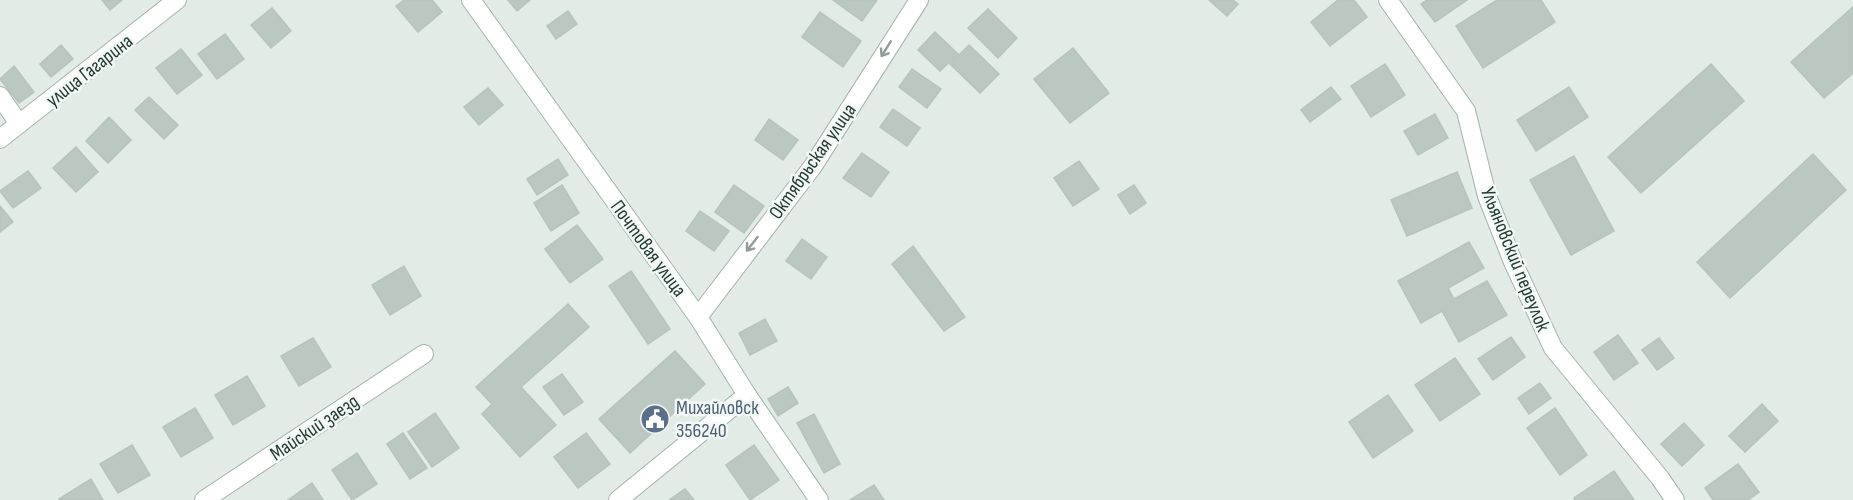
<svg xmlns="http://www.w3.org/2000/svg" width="1853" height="500" font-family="'Sofia Sans Condensed',sans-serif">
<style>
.building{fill:#bbc8c2;stroke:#b5c4bd;stroke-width:1.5}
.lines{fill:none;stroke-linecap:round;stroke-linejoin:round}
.minor-casing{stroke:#a5b2ad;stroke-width:20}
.secondary-casing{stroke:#a2b6ad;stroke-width:20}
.minor{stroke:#fff;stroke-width:18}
.secondary{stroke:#fff;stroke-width:18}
.oneway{stroke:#929c99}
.labels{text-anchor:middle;stroke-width:5;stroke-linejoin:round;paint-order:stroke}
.street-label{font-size:20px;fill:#243a33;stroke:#f2f8f5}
.service-label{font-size:20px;fill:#4e5e75;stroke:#f2f8f5;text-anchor:start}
</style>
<rect width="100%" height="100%" fill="#e2ebe6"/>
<g class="building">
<path d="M102,0H122L110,10Z"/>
<path d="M404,0H432L442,12L418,32L396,6Z"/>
<path d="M508,0H530L517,11Z"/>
<path d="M833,0H877L862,21Z"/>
<path d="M1209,0H1233L1238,4L1227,16Z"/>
<path d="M1338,0H1354L1367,17L1330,46L1311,22Z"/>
<path d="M1427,0H1467L1435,22L1421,4Z"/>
<path d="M1497,0H1541L1555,22L1483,68L1456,26Z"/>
<path d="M1853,7V73L1824,98L1791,62Z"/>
<path d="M272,8L291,31L271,48L251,25Z"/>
<path d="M988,9L1017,38L998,58L968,28Z"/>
<path d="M568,11L577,24L556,39L547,26Z"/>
<path d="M820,12L861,41L843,67L802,37Z"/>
<path d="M935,32L958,54L940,71L918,50Z"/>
<path d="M225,34L244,59L217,79L198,54Z"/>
<path d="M61,45L73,59L51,77L40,64Z"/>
<path d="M969,45L999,74L980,93L950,64Z"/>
<path d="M1073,48L1109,93L1070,123L1034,79Z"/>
<path d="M181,49L202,75L177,94L156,68Z"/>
<path d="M1385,64L1405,95L1371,117L1351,86Z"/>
<path d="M1711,64L1744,101L1641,193L1608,157Z"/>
<path d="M14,66L34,92L19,103L0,79Z"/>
<path d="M912,69L941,89L927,108L899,87Z"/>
<path d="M1331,87L1341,99L1310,122L1301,110Z"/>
<path d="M1569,87L1588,117L1536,151L1517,120Z"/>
<path d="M488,88L503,105L479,125L464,107Z"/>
<path d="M149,97L178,125L164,139L135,110Z"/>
<path d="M893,109L920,128L907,146L880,127Z"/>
<path d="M1435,114L1448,138L1418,155L1404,131Z"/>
<path d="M109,117L131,140L108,163L86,141Z"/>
<path d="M769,119L798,140L783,160L755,140Z"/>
<path d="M76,147L98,172L76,192L53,168Z"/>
<path d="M862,153L889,172L871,197L843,178Z"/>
<path d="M1813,154L1846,190L1730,298L1697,262Z"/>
<path d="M1574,156L1614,231L1571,255L1530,180Z"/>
<path d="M558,159L568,175L537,195L527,179Z"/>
<path d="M1079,161L1099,189L1073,206L1054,178Z"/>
<path d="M28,171L41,188L13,208L0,191Z"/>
<path d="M1457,172L1472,208L1407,236L1391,200Z"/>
<path d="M562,185L579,213L551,231L534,203Z"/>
<path d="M734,185L764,206L744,233L715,212Z"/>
<path d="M1134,185L1146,203L1130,214L1118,195Z"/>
<path d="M0,206L13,222L0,232Z"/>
<path d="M700,211L729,231L714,251L686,231Z"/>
<path d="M577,225L603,259L570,283L545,249Z"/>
<path d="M802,239L827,257L811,279L786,261Z"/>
<path d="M1469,242L1484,268L1448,288L1454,299L1487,281L1507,315L1459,342L1442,311L1421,323L1398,281Z"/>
<path d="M913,246L965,317L944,331L892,264Z"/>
<path d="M404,266L421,296L390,315L372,285Z"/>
<path d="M631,271L670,329L648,344L609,286Z"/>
<path d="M568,304L589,327L521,387L556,425L520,457L482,414L492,404L476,387Z"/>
<path d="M765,319L777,341L750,355L739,333Z"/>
<path d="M1618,335L1638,363L1614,380L1594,352Z"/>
<path d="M1511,337L1525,357L1493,380L1478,359Z"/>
<path d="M313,338L331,367L299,386L281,356Z"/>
<path d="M1659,338L1674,358L1657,370L1642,350Z"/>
<path d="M675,351L705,384L630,453L599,419Z"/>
<path d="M1455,358L1480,394L1440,421L1415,385Z"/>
<path d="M562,374L583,402L564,415L543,387Z"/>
<path d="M247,376L265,406L233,425L215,395Z"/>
<path d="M1540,383L1551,398L1529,414L1518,398Z"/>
<path d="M788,387L798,403L778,416L768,399Z"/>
<path d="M1388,395L1413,431L1373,458L1349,422Z"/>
<path d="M1762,404L1778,421L1745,452L1729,436Z"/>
<path d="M195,408L213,438L181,457L163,427Z"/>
<path d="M1555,408L1587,455L1560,475L1527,428Z"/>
<path d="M435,413L459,448L432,467L408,432Z"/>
<path d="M814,414L840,464L824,473L797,423Z"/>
<path d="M1684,423L1704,445L1682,466L1661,444Z"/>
<path d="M403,433L427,468L410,479L387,444Z"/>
<path d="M586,433L610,464L578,488L554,457Z"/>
<path d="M132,445L150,475L118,493L100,464Z"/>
<path d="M754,445L779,480L750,500L726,465Z"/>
<path d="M357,453L377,484L352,500L332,470Z"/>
<path d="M1738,464L1759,492L1748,500H1713L1705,488Z"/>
<path d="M1614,471L1634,500H1575L1574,498Z"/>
<path d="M91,479L103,500H60L59,499Z"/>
<path d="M312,483L323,500H288Z"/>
<path d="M874,485L884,500H850Z"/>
<path d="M685,489L694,500H669Z"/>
</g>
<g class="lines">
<g class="minor-casing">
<g id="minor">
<path d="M1388,0L1466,111L1487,196L1513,262L1553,348L1660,478L1675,500"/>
<path d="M0,96L19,124"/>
<path d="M698,317L813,166L919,0"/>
<path d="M204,500L424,354"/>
<path d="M618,500L747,395"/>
</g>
</g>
<g class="secondary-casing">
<g id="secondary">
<path d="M471,0L698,317L747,395L819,500"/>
<path d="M0,139L177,0"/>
</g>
</g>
<use href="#minor" class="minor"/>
<use href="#secondary" class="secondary"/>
</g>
<defs><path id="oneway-shaft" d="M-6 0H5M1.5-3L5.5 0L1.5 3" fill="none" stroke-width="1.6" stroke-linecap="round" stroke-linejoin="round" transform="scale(1.5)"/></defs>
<g class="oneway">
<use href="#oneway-shaft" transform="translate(886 49) rotate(122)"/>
<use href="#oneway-shaft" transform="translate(752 244) rotate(128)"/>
</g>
<defs>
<g id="civic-disc" transform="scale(1.5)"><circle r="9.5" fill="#5c6f8a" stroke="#f2f8f5"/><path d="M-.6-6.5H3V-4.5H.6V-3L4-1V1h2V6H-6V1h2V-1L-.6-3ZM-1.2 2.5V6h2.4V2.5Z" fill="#fff"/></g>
</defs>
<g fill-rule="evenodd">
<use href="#civic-disc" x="655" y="419"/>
</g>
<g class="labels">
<g class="street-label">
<text transform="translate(89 70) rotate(-38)" y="7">улица Гагарина</text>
<text transform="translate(812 161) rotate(-55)" y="7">Октябрьская улица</text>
<text transform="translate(649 248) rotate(54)" y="7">Почтовая улица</text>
<text transform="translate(1516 259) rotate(68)" y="7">Ульяновский переулок</text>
<text transform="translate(314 427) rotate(-34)" y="7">Майский заезд</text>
</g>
<g class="service-label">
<text x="676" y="414">Михайловск<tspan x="676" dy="23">356240</tspan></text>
</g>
</g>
</svg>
